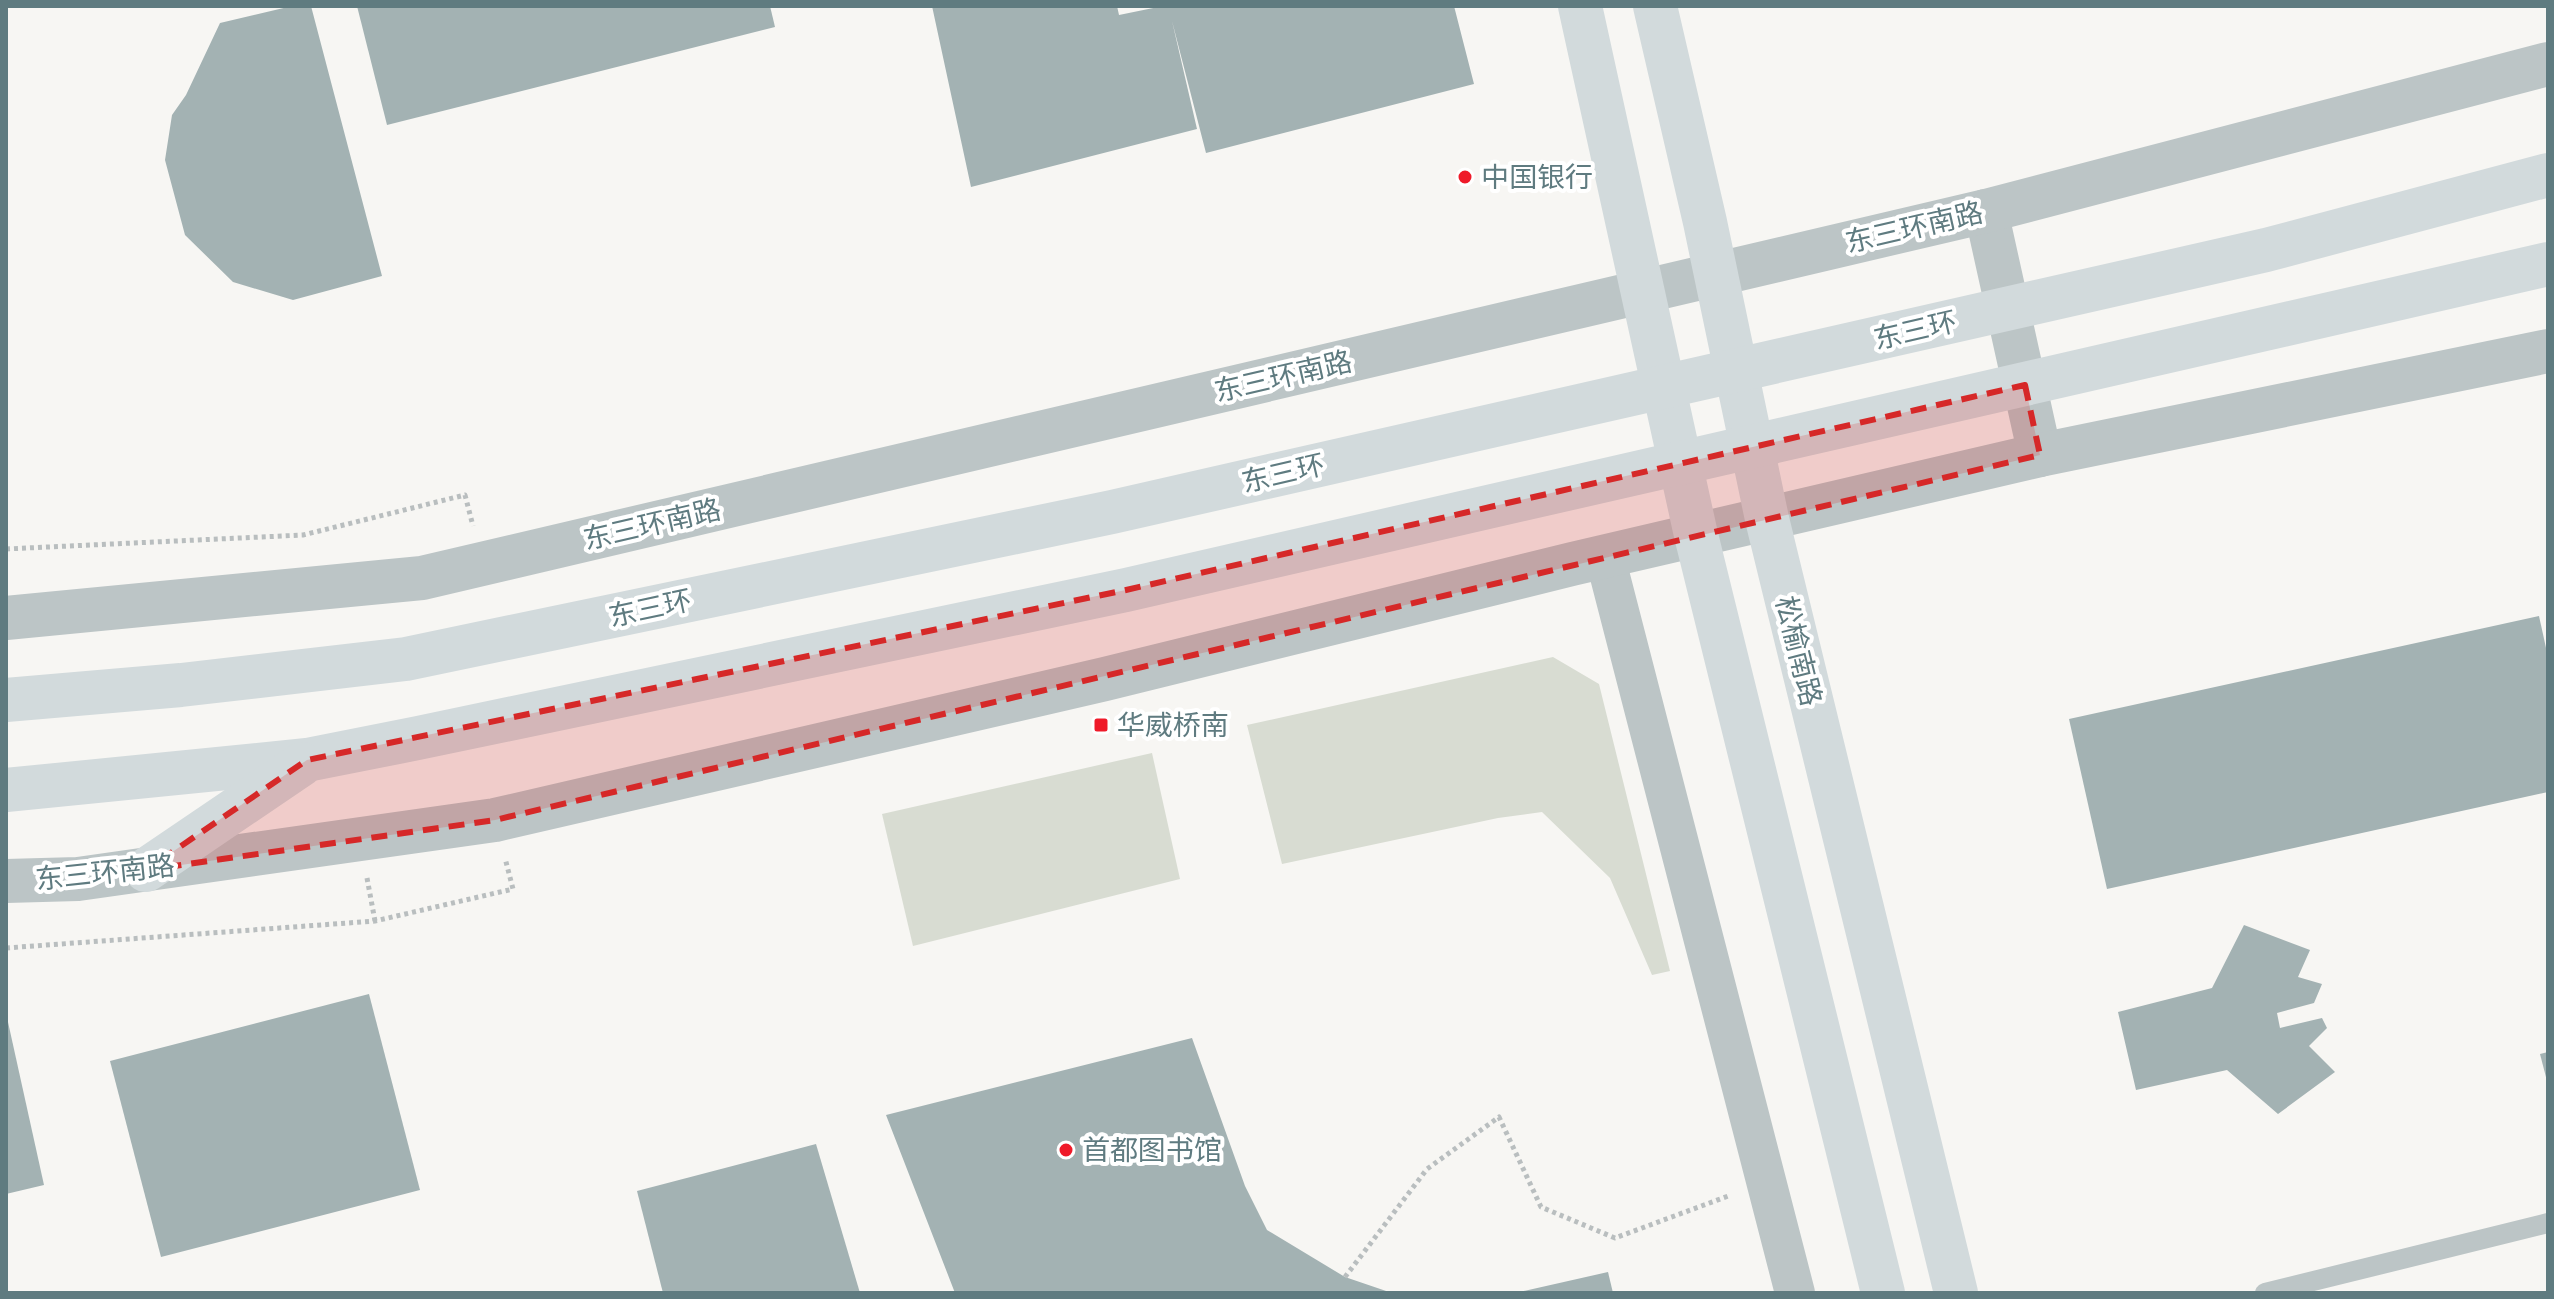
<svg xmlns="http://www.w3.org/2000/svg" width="2554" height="1299" font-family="Ubuntu,'Noto Sans SC',sans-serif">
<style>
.green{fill:#d8dcd2}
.building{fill:#a3b2b3}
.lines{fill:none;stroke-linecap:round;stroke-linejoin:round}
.path{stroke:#b9bebf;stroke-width:5;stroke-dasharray:4 4;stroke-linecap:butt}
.service{stroke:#bcc5c6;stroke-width:20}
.minor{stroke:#bcc5c6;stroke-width:40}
.tertiary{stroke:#bcc5c6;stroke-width:44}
.primary{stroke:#d2dadc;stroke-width:44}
.trunk{stroke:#d2dadc;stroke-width:44}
.marked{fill:#d62828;fill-opacity:0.2;stroke:#d62828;stroke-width:6;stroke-dasharray:16 10;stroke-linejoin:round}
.poi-dot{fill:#ef1a29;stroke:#fff;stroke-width:3}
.labels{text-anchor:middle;stroke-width:8;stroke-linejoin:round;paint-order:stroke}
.poi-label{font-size:28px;fill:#5f7b80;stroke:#fff;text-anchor:start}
.street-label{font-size:28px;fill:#5f7b80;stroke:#fff}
</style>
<rect width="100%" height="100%" fill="#f7f6f3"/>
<g class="green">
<path d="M1553,657L1599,684L1670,971L1652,975L1610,878L1542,812L1498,818L1282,864L1247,725Z"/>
<path d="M1152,753L1180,879L913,946L882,814Z"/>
</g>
<g class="building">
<path d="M292,6H311L382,276L293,300L233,282L185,235L165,160L172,115L186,95L220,23Z"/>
<path d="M357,6H770L775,27L387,125Z"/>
<path d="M932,6H1117L1119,15L1163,6H1454L1474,84L1206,153L1172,21L1197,129L971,187Z"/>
<path d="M2539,616L2548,657V792L2107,889L2069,719Z"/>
<path d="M2244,925L2310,950L2298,977L2322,984L2314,1003L2277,1013L2280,1028L2322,1018L2327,1028L2309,1046L2335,1072L2278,1114L2227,1070L2136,1090L2118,1012L2212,988Z"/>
<path d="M369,994L420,1190L161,1257L110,1061Z"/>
<path d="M6,1013L44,1185L6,1194Z"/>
<path d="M1192,1038L1245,1186L1267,1230L1345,1277L1392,1293H955L886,1115Z"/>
<path d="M2548,1052V1081H2547L2540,1054Z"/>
<path d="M816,1144L860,1293H663L637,1191Z"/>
<path d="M1608,1272L1613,1293H1519V1292Z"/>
</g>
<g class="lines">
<g class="path">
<path d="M6,549L303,535L465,495L473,526"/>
<path d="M367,878L375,921"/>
<path d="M6,948L375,921L513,889L505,858"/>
<path d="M1345,1277L1427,1169L1499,1117L1541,1207L1615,1238L1731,1195"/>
</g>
<path class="service" d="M2265,1293L2548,1223"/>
<path class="minor" d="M1605,557L1795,1293"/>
<g class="tertiary">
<path d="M1986,211L2040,455"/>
<path d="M6,618L422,578L1986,211L2548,64"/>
<path d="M6,881L78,879L495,820L1105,679L1572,564L2040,455L2548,351"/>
</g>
<g class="primary">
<path d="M1580,6L1696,535L1883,1293"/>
<path d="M1655,6L1705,222L1767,519L1956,1293"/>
</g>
<g class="trunk">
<path d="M6,700L181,685L406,659L1112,512L2266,250L2548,175"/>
<path d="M6,790L307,760L418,738L1126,590L2548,264"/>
<path d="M146,870L302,764"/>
</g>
</g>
<path class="marked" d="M2025,385L2040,455L495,820L146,870L307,760L1126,590Z"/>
<g class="poi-dot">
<circle cx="1465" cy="177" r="8"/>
<rect x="1093" y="717" width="16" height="16" rx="4"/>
<circle cx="1066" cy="1150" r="8"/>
</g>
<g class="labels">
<g class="poi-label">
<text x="1481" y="187">中国银行</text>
<text x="1117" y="735">华威桥南</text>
<text x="1082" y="1160">首都图书馆</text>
</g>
<g class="street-label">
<text transform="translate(1914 227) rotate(-13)" y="10">东三环南路</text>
<text transform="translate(1915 330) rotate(-13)" y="10">东三环</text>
<text transform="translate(1283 376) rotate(-13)" y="10">东三环南路</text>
<text transform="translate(1283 473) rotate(-13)" y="10">东三环</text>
<text transform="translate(652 524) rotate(-13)" y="10">东三环南路</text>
<text transform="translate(650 608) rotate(-12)" y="10">东三环</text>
<text transform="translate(1799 651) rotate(76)" y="10">松榆南路</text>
<text transform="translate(105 872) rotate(-6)" y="10">东三环南路</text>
</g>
</g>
<rect width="2554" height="1299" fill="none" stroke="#5f7b80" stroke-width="16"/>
</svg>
